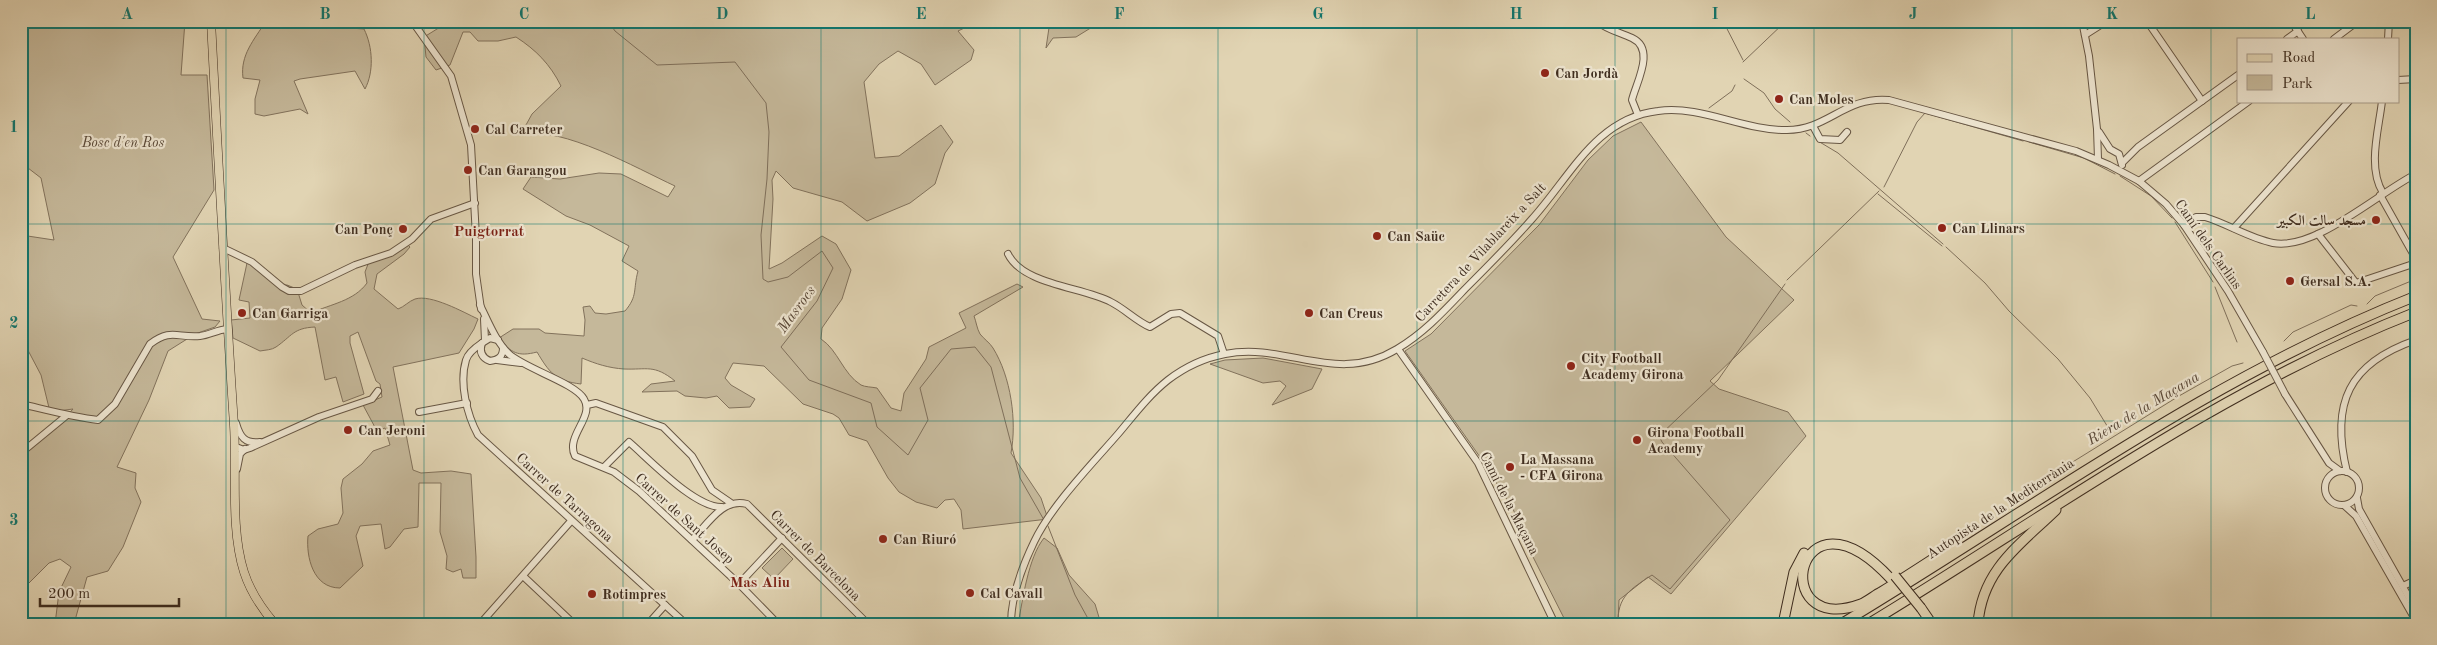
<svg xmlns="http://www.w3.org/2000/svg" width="2437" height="645" font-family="'Old Standard TT',Amiri,serif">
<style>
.green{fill:#c5b89a;stroke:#82725c}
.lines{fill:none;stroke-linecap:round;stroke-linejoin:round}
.stream{stroke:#7f6f5a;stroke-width:1}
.minor-casing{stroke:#685744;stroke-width:8}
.major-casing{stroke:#3f2d1f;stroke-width:9}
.highway-casing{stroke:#3f2d1f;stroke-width:11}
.minor{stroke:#ece3ce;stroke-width:6}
.major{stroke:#e1d4b3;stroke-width:8}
.highway{stroke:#e1d4b3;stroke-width:9}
.minor-bridge-casing{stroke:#685744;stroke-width:8;stroke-linecap:butt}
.highway-bridge-casing{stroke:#3f2d1f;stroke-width:11;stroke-linecap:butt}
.minor-bridge{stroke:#ece3ce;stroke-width:6}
.highway-bridge{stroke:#e1d4b3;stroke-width:9}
.grid{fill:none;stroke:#0f766e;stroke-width:1;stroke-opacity:0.55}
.poi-dot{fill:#8f2418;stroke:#ece3ce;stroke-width:2}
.labels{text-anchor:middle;stroke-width:4.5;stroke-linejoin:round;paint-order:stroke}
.poi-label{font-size:14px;font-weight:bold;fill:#3f2d1f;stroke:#ece3ce;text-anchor:start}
.park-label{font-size:14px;font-style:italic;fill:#5a4938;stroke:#ece3ce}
.street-label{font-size:14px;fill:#3f2d1f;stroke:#ece3ce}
.neighbourhood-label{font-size:15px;font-weight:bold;fill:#7a1f14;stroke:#ece3ce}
.water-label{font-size:15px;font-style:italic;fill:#5a4838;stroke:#ece3ce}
.neatline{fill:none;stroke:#0f766e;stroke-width:2}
.grid-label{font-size:16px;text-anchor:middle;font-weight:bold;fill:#0f766e}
</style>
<rect width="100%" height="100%" fill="#e1d4b3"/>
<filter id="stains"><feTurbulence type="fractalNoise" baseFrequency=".004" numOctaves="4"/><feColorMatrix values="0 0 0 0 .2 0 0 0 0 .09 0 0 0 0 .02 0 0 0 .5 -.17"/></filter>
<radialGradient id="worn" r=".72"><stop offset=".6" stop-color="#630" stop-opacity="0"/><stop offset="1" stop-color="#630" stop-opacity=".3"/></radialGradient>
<g class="green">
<path d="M21,21H185L181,75H207L214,190L173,257L202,319L220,321L215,327L195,334L168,351L149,400L117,467L136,473L135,488L141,502L123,547L108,571L87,577L74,624H55L59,592L71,567L60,559L49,563L21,591V453L54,430L73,409L50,412L41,375L21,337V235L54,240L41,178L28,168L21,167Z"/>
<path d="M266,21H345L350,28L364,29C373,47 374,72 365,89L355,71L300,79L294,81L308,114L300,109L264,116L255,114V99L260,80L243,78C240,55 254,40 266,21Z"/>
<path d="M450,21H979L958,31L974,50L971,60L935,85L921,64L898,51L879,64L864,82L875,158L899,156L941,125L953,142L945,153L935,184L910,203L867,221L842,202L793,188L776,171L772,180L773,199L769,269L782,263L822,236L836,244L851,270L842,299L822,328L821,339C838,350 843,374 861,385C865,387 872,387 877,388L891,408L901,411L904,393L926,359L929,347L966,328L959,313L1017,284L1023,287L974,316C976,321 977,329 980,334C984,339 990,343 993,348C1011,377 1017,421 1011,453L1041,498L1048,519L963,529L961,510L954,499L945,500L937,508L916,502L899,492L888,478L867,441L849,435L839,418L833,414L803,404L764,366L733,363L725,378L731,385L755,399L750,407L729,408L717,396L706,398L685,396L677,391L642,392L651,384L675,381C654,364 647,370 624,369C609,368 596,364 582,358L581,384C555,381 549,372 537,352C518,357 511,353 499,338L513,329H539L545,333L584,336L585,320L583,307L590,306L595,313L606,314L625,311C638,296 633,289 638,271L622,261L629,246L590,225L566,216L523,189L531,177L560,179L599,173L621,174L668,197L675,186C636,168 563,126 521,134L532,114L561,86C550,64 536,50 516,37L498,41H478L470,32H463L450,65L436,70L426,57L424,37Z"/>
<path d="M1050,21H1102L1076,37L1053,38L1046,48Z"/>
<path d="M1641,122L1726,237L1794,300L1710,381L1719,389L1788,412L1806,436L1671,594L1648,577L1619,600L1618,624H1567L1531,553L1513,509L1480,457L1405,351L1431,334L1539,225L1588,160L1613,136Z"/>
<path d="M407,244L410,247L404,254L377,274L374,289L398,309C404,307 409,301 415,299C431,294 463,312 478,319L474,329L459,353L393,367L413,470L421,473L451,471L471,474L476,557V578H463L461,569L453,572L446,569L447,556L440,532L441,483H419L418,527L404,529L390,547L385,549L381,524L360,526L356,536L363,566L340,588C313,588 306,557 308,536L318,529L338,524L343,513L341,488L343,479L362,464L373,451L390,445L385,428L377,431L363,405L382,397L380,384L376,381L358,332L350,336V343L364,394L343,402L336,377L325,380L315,327C293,328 292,336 276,347C272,350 265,350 260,351L233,338L231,320L250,318L249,302L239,300L247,263L263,269L276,286L287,285L297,289L302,305L311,313C331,304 354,301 367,283L365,272L370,259L396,252Z"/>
<path d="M1263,358L1322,369L1312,389L1272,405L1286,386L1280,381L1263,383L1210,364L1225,360Z"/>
<path d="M1044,538L1057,548L1069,575L1095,604L1101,624H1018C1023,599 1028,558 1044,538Z"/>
<path d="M782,548L793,559L774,579L762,568Z"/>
</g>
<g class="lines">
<g class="stream">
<path d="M608,21L615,31L657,65L735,62L766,103L769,132L767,179L761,235L763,279L768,282L788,277L822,251L833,268L817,301L781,347L809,380L871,403L877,427L908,455L928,420L920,388L951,349L975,347L991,367L1020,478L1044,520"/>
<path d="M1723,21L1743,60"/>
<path d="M1743,62L1786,21"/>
<path d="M1744,79L1764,93L1775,109L1790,122"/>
<path d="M1709,108L1732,91L1735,85"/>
<path d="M1806,133L1810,136"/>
<path d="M1818,141L1838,153L1943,244"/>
<path d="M2029,142L2084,158L2115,174"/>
<path d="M2120,176L2151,196L2172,218"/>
<path d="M1884,187L1917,122L1925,113L2023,141"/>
<path d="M1878,194L1942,246"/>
<path d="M2175,222L2213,282"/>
<path d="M1946,247L1985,283L2009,311L2058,359L2090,398L2109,429"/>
<path d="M1787,280L1879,191"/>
<path d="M2215,287L2237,342"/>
<path d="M2367,304L2375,296L2416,279"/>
<path d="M2284,341L2293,332L2351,305L2357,306"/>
<path d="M2055,473L2179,396L2232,366L2243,363"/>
<path d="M1048,526L1075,595L1091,624"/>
<path d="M1618,624C1617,596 1631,589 1652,575L1670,589L1730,520L1662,442L1659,436L1718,380L1785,284"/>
</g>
<g class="minor-casing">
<g id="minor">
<path d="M412,21L451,76L471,145L476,237V274L481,309"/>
<path d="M1596,21C1608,30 1619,32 1632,38C1656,49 1636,83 1632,100L1638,115"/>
<path d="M2082,21L2089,56L2097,129L2098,159"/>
<path d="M2147,21L2202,101"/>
<path d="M2291,21L2303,39"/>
<path d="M2085,35L2107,21"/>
<path d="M2287,39L2298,31"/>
<path d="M2334,39L2358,21"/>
<path d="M2388,39L2389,21"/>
<path d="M2398,80L2416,79"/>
<path d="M2382,101C2379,129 2367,167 2383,193"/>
<path d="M1813,126L1820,139L1840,140L1847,132"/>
<path d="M2099,132L2110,149L2119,154L2122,165"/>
<path d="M2122,163L2138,147L2238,75"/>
<path d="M2139,181L2249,101"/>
<path d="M2380,195L2416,259"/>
<path d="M2184,225L2196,217H2205C2228,224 2249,238 2273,243C2315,251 2378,193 2416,174"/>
<path d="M2234,228L2349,101"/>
<path d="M2318,234L2356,283L2416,263"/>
<path d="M223,248L252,262L282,287L289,291H301L355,265L391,253L412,239L431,219L475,203"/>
<path d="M1008,254C1023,285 1083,287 1111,302C1125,309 1136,321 1150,327L1171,314L1180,313L1218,336L1224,354"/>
<path d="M480,305C488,321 496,342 509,354C526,369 575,383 584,399C595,417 565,436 575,456L614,472L639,491L739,584L778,624"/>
<path d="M484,319L485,340"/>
<path d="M498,340L490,338L482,343C479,352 482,358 490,361C498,360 503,357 503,348"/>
<path d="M482,343C476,347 468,353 466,360C459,383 467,415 478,435L686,624"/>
<path d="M1398,349L1478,463L1555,624"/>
<path d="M497,360L521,363"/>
<path d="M2285,394L2329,463L2340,471"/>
<path d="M21,404C47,410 72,417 98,420L115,404L150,344C171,328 177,338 200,336C209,335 217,330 227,329"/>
<path d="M587,405L596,403L663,427L692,456L712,490L731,503"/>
<path d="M419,412L467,403"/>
<path d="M236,423C240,437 245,444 260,442"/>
<path d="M236,447L244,450L250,448L319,417L372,399L378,391"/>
<path d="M21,453L66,416"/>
<path d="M604,467L629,442C650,460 695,508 722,507"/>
<path d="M237,469L240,454L245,449"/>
<circle cx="2342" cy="488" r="17"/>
<path d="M2347,472C2330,403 2349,363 2416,340"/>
<path d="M2357,498L2359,509L2416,610"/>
<path d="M2345,506L2356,516L2416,621"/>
<path d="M692,540C707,525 723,497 747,504L868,624"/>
<path d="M523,576L574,624"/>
<path d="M739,584L782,538"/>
<path d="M2403,586L2416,580"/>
<path d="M480,624L571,521"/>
<path d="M648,624L665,605"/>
<path d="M1011,624C1011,596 1022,567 1034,542C1051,506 1092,464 1118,434C1134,415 1149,395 1168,380C1185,367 1204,358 1225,354C1288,342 1336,386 1397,349C1424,333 1444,311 1465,289C1488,266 1511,243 1532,219C1570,177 1596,118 1658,111C1702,105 1744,131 1787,130C1828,130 1845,96 1889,100L2076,151L2109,165L2139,181L2166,204L2184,225L2228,291L2263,352"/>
</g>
</g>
<g class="major-casing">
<path id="major" d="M211,21C218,156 225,291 234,425C237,471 230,528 244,572C250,591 262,609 275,624"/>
</g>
<g class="highway-casing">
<g id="highway">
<path d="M1891,579C1795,475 1766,639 1861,604C1868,601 1875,595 1881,592C1902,579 1922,566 1942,553L1954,548"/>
<path d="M1921,608L1932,624"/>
<path d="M1783,624L1794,572L1804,553"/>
<path d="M1841,624C2031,510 2208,378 2416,296"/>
<path d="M1868,624C2048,515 2219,389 2416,312"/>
<path d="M1978,624C1982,569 2021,544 2056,510"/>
</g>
</g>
<use href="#minor" class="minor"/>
<use href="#major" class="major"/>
<use href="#highway" class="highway"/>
<g class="minor-bridge-casing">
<path id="minor-bridge" d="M2263,352L2285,394"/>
</g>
<g class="highway-bridge-casing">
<path id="highway-bridge" d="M1895,576L1921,608"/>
</g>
<use href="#minor-bridge" class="minor-bridge"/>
<use href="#highway-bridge" class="highway-bridge"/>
</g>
<path class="grid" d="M226,21V624M424,21V624M623,21V624M821,21V624M1020,21V624M1218,21V624M1417,21V624M1615,21V624M1814,21V624M2012,21V624M2211,21V624M21,224H2416M21,421H2416"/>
<g class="poi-dot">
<circle cx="1545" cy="73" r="5"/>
<circle cx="1779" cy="99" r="5"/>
<circle cx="475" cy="129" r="5"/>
<circle cx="468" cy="170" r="5"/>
<circle cx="2376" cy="220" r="5"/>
<circle cx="1942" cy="228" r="5"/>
<circle cx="403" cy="229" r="5"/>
<circle cx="1377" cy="236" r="5"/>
<circle cx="2290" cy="281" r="5"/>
<circle cx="242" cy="313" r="5"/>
<circle cx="1309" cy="313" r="5"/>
<circle cx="1571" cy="366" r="5"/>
<circle cx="348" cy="430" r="5"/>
<circle cx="1637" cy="440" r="5"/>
<circle cx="1510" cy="467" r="5"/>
<circle cx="883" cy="539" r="5"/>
<circle cx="970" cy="593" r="5"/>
<circle cx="592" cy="594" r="5"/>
</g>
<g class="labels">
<g class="poi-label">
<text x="1555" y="78">Can Jordà</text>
<text x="1789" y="104">Can Moles</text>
<text x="485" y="134">Cal Carreter</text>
<text x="478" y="175">Can Garangou</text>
<text x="2366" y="225" text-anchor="end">مسجد سالت الكبير</text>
<text x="1952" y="233">Can Llinars</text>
<text x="393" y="234" text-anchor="end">Can Ponç</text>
<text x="1387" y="241">Can Saüc</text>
<text x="2300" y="286">Gersal S.A.</text>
<text x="252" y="318">Can Garriga</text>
<text x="1319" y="318">Can Creus</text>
<text x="1581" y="363">City Football<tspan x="1581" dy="16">Academy Girona</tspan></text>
<text x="358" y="435">Can Jeroni</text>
<text x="1647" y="437">Girona Football<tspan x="1647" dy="16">Academy</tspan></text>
<text x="1520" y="464">La Massana<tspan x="1520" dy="16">- CFA Girona</tspan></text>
<text x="893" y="544">Can Riuró</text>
<text x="980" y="598">Cal Cavall</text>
<text x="602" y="599">Rotimpres</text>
</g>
<g class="park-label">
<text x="123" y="147">Bosc d'en Ros</text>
</g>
<g class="street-label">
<text transform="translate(2209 244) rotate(55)" y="5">Camí dels Carlins</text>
<text transform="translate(1480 252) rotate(-47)" y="5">Carretera de Vilablareix a Salt</text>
<text transform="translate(565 497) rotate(42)" y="5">Carrer de Tarragona</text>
<text transform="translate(1510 503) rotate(63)" y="5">Camí de la Maçana</text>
<text transform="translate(2000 508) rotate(-33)" y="5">Autopista de la Mediterrània</text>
<text transform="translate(685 518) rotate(42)" y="5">Carrer de Sant Josep</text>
<text transform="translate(816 555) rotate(45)" y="5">Carrer de Barcelona</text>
</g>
<g class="neighbourhood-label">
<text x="489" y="236">Puigtorrat</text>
<text x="760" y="587">Mas Aliu</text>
</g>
<g class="water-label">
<text transform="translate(796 309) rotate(-54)" y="5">Masrocs</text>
<text transform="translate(2143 408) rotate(-31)" y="5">Riera de la Maçana</text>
</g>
</g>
<rect width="2437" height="645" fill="none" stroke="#e1d4b3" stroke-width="55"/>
<rect x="2237" y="38" width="162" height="65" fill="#ece3ce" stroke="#a79a88"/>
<rect x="2247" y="54" width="25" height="8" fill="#e1d4b3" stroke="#a79a88"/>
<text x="2282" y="62" font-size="15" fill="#3f2d1f">Road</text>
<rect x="2247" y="75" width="25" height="15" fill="#c5b89a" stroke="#a79a88"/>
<text x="2282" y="88" font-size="15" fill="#3f2d1f">Park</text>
<path d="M40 598v8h139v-8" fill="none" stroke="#3f2d1f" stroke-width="2.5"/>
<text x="48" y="598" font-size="15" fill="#3f2d1f" stroke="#ece3ce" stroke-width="4" paint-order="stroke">200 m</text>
<rect x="28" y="28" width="2382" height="590" class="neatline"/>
<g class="grid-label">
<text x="127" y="19">A</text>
<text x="325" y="19">B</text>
<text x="524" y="19">C</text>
<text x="722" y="19">D</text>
<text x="921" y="19">E</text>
<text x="1119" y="19">F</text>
<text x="1318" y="19">G</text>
<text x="1516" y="19">H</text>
<text x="1715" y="19">I</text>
<text x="1913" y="19">J</text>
<text x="2112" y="19">K</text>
<text x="2310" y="19">L</text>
<text x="14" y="132">1</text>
<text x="14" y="328">2</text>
<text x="14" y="525">3</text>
</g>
<rect width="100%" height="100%" filter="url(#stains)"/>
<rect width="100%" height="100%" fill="url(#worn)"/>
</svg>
